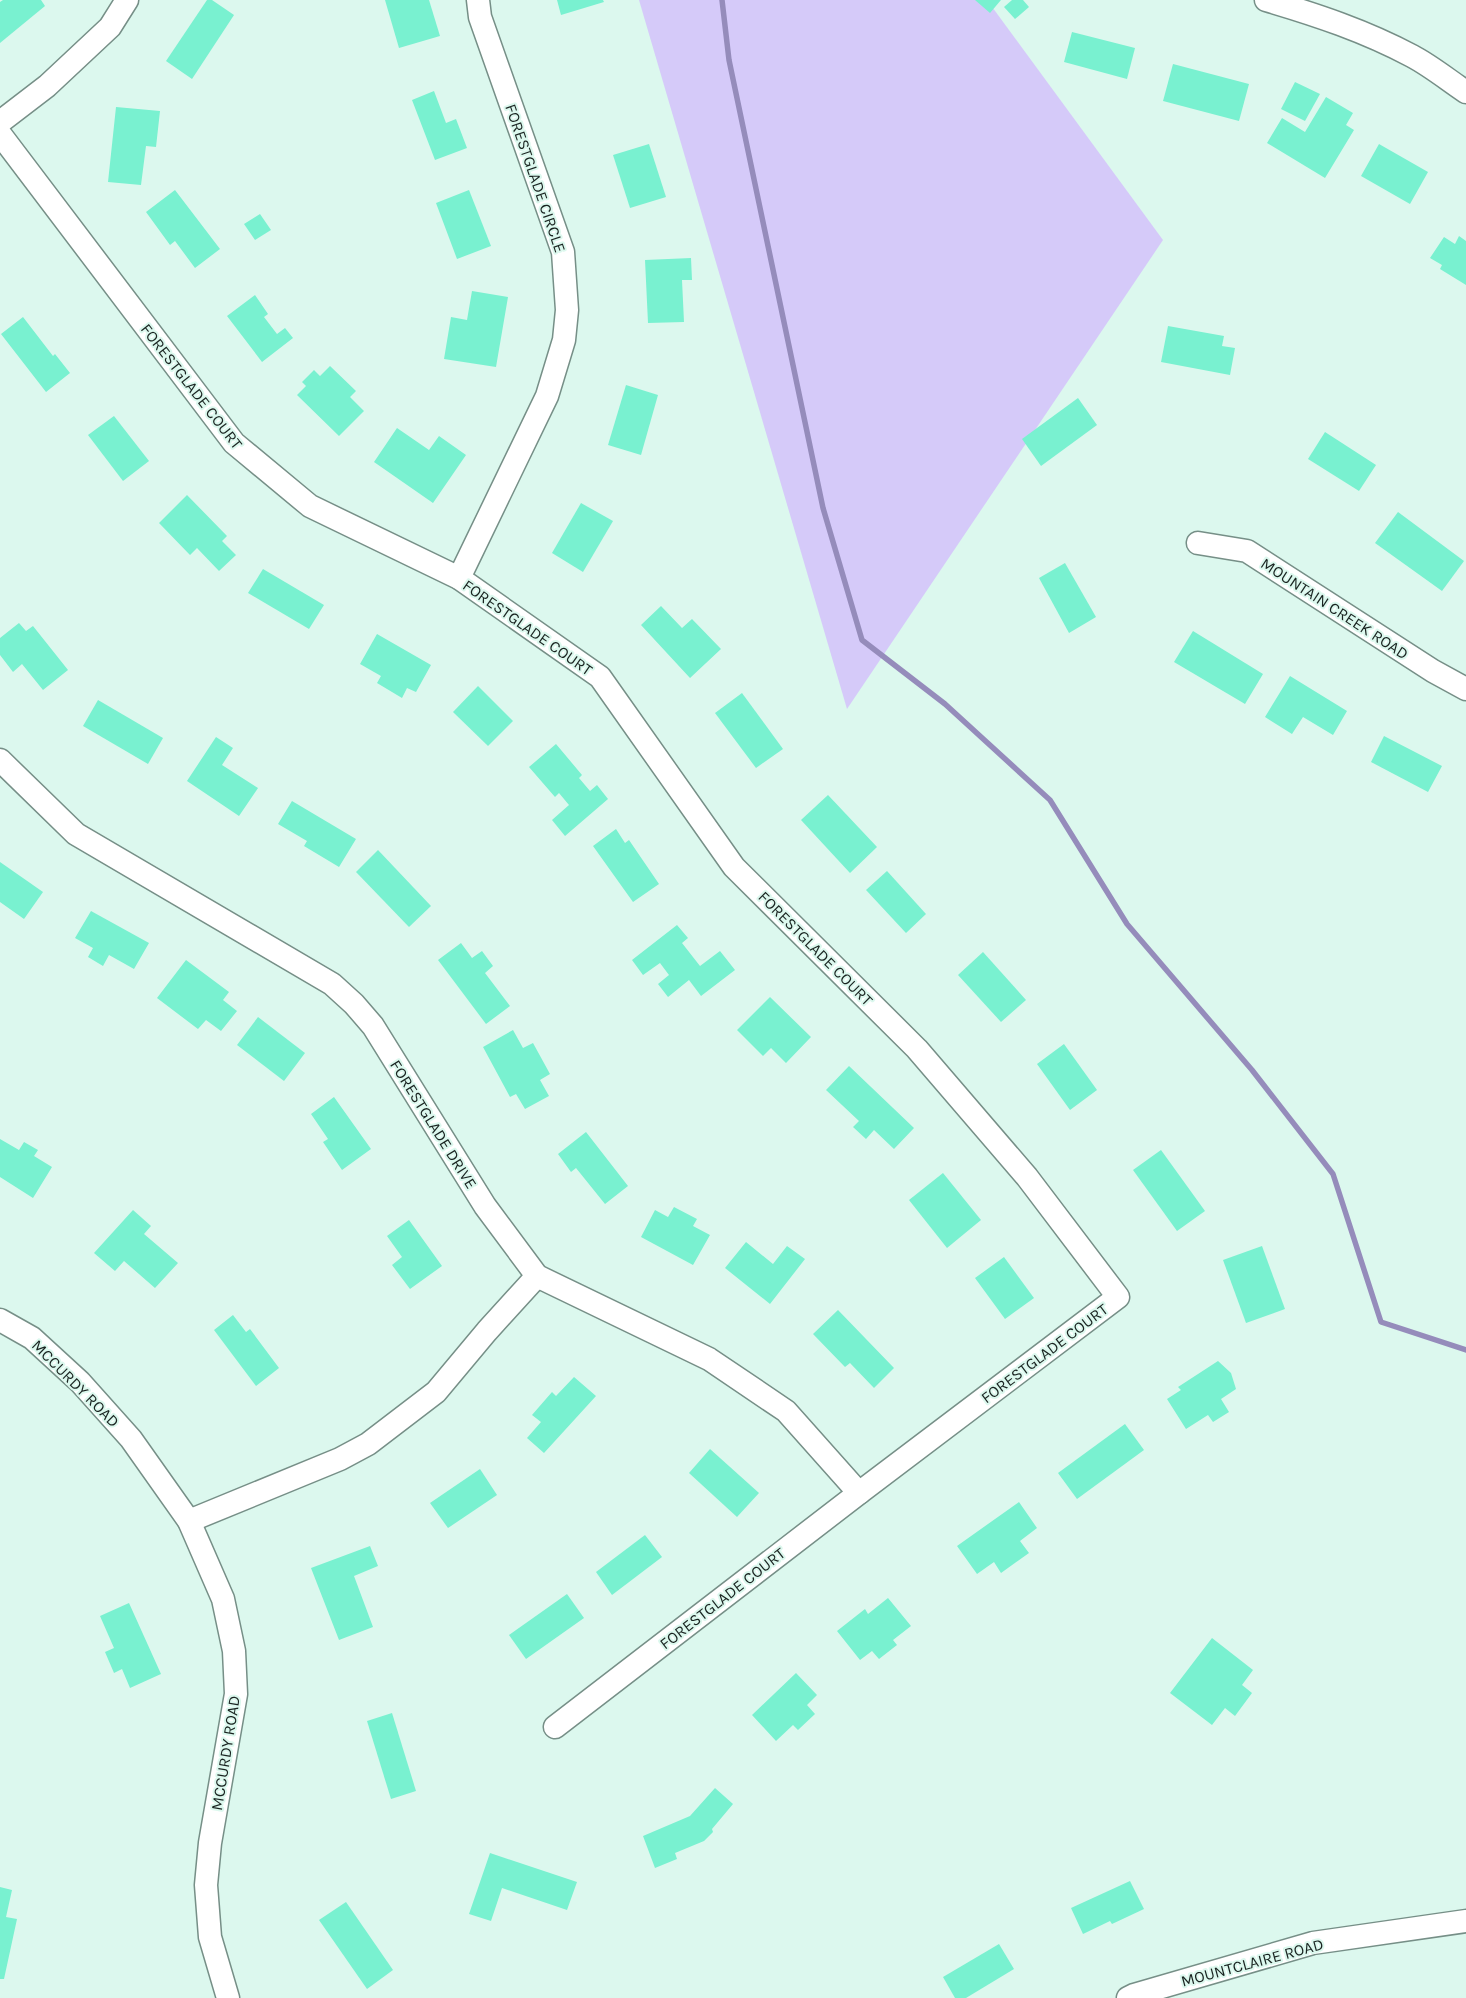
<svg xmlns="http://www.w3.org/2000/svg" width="1466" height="1998" font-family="Karla,sans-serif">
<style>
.green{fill:#d5caf9}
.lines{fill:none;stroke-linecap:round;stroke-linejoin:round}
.stream{stroke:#958cbb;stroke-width:5.5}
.building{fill:#79f1d0}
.minor-casing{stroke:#768f87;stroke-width:25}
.minor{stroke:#fff;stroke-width:22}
.labels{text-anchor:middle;stroke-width:4;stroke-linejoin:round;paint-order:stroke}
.street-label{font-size:16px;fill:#192320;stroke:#dcf8ee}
</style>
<rect width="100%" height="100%" fill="#dcf8ee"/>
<path class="green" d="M639,0H987L1163,240L847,709Z"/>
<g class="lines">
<path class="stream" d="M722,0L729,60L823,508L862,640L945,704L1050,800L1127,924L1252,1070L1333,1174L1381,1322L1466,1350"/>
</g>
<g class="building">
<path d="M3,0H41L45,6L0,43V2Z"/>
<path d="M207,0H212L234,15L192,79L166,61Z"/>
<path d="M385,0H429L440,36L399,48Z"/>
<path d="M557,0H603L604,2L561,15Z"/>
<path d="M975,0H1001L990,13Z"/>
<path d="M1012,0H1023L1029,7L1015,19L1004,7Z"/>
<path d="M1072,32L1135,48L1127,79L1064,62Z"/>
<path d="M1173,64L1249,84L1239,121L1163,101Z"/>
<path d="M1295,82L1320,94L1305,121L1281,109Z"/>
<path d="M434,91L446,123L456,119L467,148L435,160L412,100Z"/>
<path d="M1326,97L1353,113L1346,125L1354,130L1325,178L1267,143L1282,118L1305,132Z"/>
<path d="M116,107L160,111L156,147L146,146L141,185L108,182Z"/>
<path d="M649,144L666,197L630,208L613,155Z"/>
<path d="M1379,144L1428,172L1410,204L1361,176Z"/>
<path d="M175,190L220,249L195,268L175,241L170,245L146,212Z"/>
<path d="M469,190L491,246L457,259L436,203Z"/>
<path d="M260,214L271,230L255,240L244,224Z"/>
<path d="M1459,236L1466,241V285L1440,269L1442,265L1430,258L1444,237L1455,244Z"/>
<path d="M691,258L692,280H682L684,322L648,323L645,260Z"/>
<path d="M472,291L508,297L496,367L444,359L451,317L467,320Z"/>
<path d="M255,295L268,314L264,317L277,334L285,328L293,338L262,362L227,316Z"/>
<path d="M23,317L53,356L55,354L70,373L46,392L1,334Z"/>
<path d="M1168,326L1224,336L1222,346L1235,348L1230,375L1161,362Z"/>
<path d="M330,366L356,391L350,397L364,411L339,436L297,395L306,386L302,382L314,370L320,376Z"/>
<path d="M626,385L658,395L641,455L608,445Z"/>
<path d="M1078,398L1097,425L1041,466L1022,439Z"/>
<path d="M114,416L149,461L123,481L88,435Z"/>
<path d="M397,428L429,450L439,436L466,455L433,503L374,462Z"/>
<path d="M1325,432L1376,465L1359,491L1308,459Z"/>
<path d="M187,495L227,536L222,541L236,555L219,571L197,548L190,555L159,523Z"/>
<path d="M581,503L613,521L583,572L552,553Z"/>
<path d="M1398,512L1464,561L1442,591L1375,543Z"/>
<path d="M1065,563L1096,617L1069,633L1039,578Z"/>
<path d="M263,569L324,605L309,629L248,593Z"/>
<path d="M661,606L682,628L692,619L721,649L690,678L641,625Z"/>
<path d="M19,623L26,631L33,626L68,670L43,690L22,664L13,672L0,655V638Z"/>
<path d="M1193,631L1263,674L1245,704L1174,662Z"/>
<path d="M377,634L431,665L416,692L407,688L402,698L377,683L381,676L360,664Z"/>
<path d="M1290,676L1347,711L1333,735L1303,717L1292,734L1265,717Z"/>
<path d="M478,686L513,721L488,746L453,712Z"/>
<path d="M742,693L783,749L756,768L715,713Z"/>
<path d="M98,700L163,738L148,764L83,726Z"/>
<path d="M1384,736L1442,766L1428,792L1371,762Z"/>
<path d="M216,737L233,748L222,765L258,788L239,816L187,781Z"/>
<path d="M556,744L582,775L579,778L590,791L597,785L608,799L565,836L552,820L569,805L559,793L555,797L529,767Z"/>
<path d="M828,795L877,847L850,873L801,820Z"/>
<path d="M292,801L356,839L339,867L304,846L307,841L278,824Z"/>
<path d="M616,829L625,843L629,840L659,884L633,902L593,846Z"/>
<path d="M378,850L431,906L409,927L356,872Z"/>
<path d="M0,862L43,892L24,919L0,902Z"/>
<path d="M887,871L926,914L906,933L866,890Z"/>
<path d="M91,911L149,943L134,969L109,955L103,966L88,957L93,948L75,938Z"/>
<path d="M677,925L688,938L682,943L700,966L720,951L735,970L701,996L689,980L668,997L658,984L669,975L660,963L643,975L632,960Z"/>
<path d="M461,943L472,958L482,951L493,966L485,973L510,1006L486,1024L438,960Z"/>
<path d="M983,952L1026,1000L1001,1022L958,975Z"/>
<path d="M186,960L229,992L223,1000L237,1011L221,1031L206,1020L198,1029L157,998Z"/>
<path d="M770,997L811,1037L786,1063L771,1048L763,1056L737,1030Z"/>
<path d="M258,1017L305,1053L284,1081L237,1045Z"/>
<path d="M513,1030L523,1048L533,1043L550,1074L540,1080L549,1096L525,1109L516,1094L510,1097L483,1047Z"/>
<path d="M1064,1044L1097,1090L1070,1110L1037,1064Z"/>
<path d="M849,1066L914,1128L894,1149L874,1130L866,1139L853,1127L859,1121L826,1090Z"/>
<path d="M334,1097L371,1149L342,1170L323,1142L328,1139L311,1114Z"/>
<path d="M586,1132L628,1186L605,1204L576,1168L571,1172L558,1154Z"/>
<path d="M0,1139L19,1150L24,1142L38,1150L34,1156L52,1167L33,1198L0,1177Z"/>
<path d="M1161,1150L1205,1211L1177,1231L1133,1170Z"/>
<path d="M943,1173L981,1220L947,1248L909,1200Z"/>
<path d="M674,1207L697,1219L693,1226L710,1235L693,1265L641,1237L655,1210L668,1217Z"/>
<path d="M133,1210L151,1226L144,1234L178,1263L155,1288L124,1261L115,1271L94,1253Z"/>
<path d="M409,1220L442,1266L410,1289L392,1265L402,1257L387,1236Z"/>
<path d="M746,1242L773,1264L787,1246L805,1259L770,1304L725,1268Z"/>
<path d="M1262,1246L1285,1309L1246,1323L1223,1260Z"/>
<path d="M1004,1257L1034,1298L1005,1319L975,1278Z"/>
<path d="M838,1310L894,1368L874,1388L850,1363L845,1367L813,1334Z"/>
<path d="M233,1315L246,1332L250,1329L279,1368L256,1386L214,1330Z"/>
<path d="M1218,1361L1231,1373L1236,1389L1221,1399L1229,1412L1213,1422L1208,1415L1186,1429L1167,1399L1181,1390L1178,1387Z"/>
<path d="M574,1377L596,1396L544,1453L527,1438L541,1422L532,1415L552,1392L556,1396Z"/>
<path d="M1125,1424L1144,1450L1077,1499L1058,1473Z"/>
<path d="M710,1449L759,1493L737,1517L689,1473Z"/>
<path d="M480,1469L497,1495L448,1528L430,1503Z"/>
<path d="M1019,1502L1037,1528L1020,1541L1029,1553L1001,1573L994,1562L977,1574L957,1546Z"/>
<path d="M645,1535L662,1557L612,1595L596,1572Z"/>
<path d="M370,1546L378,1566L354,1576L373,1627L339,1640L311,1568Z"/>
<path d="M567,1594L584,1618L526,1659L509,1635Z"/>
<path d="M888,1598L911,1626L893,1640L897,1645L879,1659L872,1651L860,1660L837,1631L865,1609L868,1614Z"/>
<path d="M129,1603L161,1674L130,1688L122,1669L114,1673L105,1652L114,1648L100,1616Z"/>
<path d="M1212,1638L1253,1670L1242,1685L1252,1693L1235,1716L1225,1708L1212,1725L1170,1693Z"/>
<path d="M796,1673L817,1695L807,1705L815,1714L798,1730L793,1725L776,1741L752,1715Z"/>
<path d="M392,1713L416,1791L391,1799L367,1721Z"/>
<path d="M715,1788L733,1804L712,1829L713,1832L704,1841L675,1853L677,1859L655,1868L643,1836L690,1816Z"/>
<path d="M490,1853L577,1882L567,1910L502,1888L491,1921L469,1914Z"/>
<path d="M1130,1881L1144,1909L1112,1924L1110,1921L1083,1934L1071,1908Z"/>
<path d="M0,1887L12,1890L6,1917L17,1919L4,1979H0Z"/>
<path d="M346,1902L393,1970L367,1989L319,1920Z"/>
<path d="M999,1944L1014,1969L966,1998H955L943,1977Z"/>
</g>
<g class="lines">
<g class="minor-casing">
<g id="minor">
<path d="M1266,0C1317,15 1365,31 1412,56C1431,66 1448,80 1466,92"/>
<path d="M0,122L47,86L110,27L127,0"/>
<path d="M0,134L234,443L310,506L459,578L600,677L734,867L917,1049L1027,1177L1118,1297L859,1493L555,1727"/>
<path d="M1198,543L1247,551L1433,671L1466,689"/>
<path d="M459,578L547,396L564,340L567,310L563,252L480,17L478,0"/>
<path d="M0,760L76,834L332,984L354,1004L373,1026L485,1206L537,1276L709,1359L786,1411L859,1493"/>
<path d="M0,1320L32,1338L80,1382L131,1439L189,1521L223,1599L234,1651L236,1694L210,1843L206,1885L210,1937L228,1998"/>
<path d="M189,1521L340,1459L368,1444L436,1392L487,1331L537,1276"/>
<path d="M1128,1998L1134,1995L1313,1943L1466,1921"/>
</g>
</g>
<use href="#minor" class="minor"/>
</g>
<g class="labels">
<g class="street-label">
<text transform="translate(536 178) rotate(71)" y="6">FORESTGLADE CIRCLE</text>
<text transform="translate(192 386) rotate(52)" y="6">FORESTGLADE COURT</text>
<text transform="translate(1335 608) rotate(33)" y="6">MOUNTAIN CREEK ROAD</text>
<text transform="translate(528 627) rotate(35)" y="6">FORESTGLADE COURT</text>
<text transform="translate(816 948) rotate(45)" y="6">FORESTGLADE COURT</text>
<text transform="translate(434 1124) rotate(58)" y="6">FORESTGLADE DRIVE</text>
<text transform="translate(1044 1353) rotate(-37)" y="6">FORESTGLADE COURT</text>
<text transform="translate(76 1383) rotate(45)" y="6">MCCURDY ROAD</text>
<text transform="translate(722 1598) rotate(-38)" y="6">FORESTGLADE COURT</text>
<text transform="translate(225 1753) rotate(-81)" y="6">MCCURDY ROAD</text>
<text transform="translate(1252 1962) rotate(-15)" y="6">MOUNTCLAIRE ROAD</text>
</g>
</g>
</svg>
